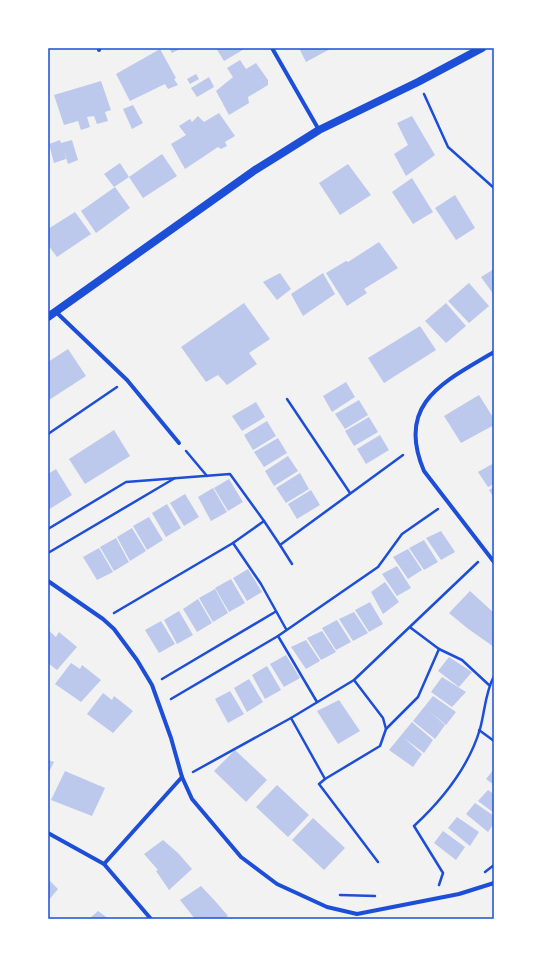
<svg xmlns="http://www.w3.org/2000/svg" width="542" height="967" font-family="Figtree,sans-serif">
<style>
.building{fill:#bdc9ec}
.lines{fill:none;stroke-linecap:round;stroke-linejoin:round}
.path{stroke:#1d4ed8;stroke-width:2.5}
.minor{stroke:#1d4ed8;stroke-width:4}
.secondary{stroke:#1d4ed8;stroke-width:8}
.neatline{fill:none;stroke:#1d4ed8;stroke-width:1.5}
</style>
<rect width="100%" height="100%" fill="#f2f2f2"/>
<g class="building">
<path d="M169,48H182L172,53Z"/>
<path d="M216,48H246L224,61Z"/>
<path d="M299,48H329L330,49L306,62Z"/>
<path d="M160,49L176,78L174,79L178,85L168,89L165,84L130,101L116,74Z"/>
<path d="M240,60L246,69L256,63L268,80V85L248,97L249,103L229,115L216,91L233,77L227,68Z"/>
<path d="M196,74L199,79L190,84L187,79Z"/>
<path d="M209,77L214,87L197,97L191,88Z"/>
<path d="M101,81L111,110L105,112L108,121L97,124L94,116L87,117L90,127L81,130L78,121L64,125L54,95Z"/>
<path d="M133,105L143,123L132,129L123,109Z"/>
<path d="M219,113L235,136L225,142L227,146L221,149L218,147L185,169L171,144L186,135L179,126L190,119L192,122L198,116L204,122Z"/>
<path d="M412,116L435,155L406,176L394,154L408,145L397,123Z"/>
<path d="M60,140L61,143L72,140L78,160L68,164L64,151L66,159L54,163L49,144Z"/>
<path d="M162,154L177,176L143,198L129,177L114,187L104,174L120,163L129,177Z"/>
<path d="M348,164L371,195L340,215L319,183Z"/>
<path d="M412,178L433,212L413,224L392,192Z"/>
<path d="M115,187L130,208L96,233L81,211Z"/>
<path d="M455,195L475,228L456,240L435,208Z"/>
<path d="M75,212L91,234L57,257L48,245V229Z"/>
<path d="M379,242L398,268L364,289L367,293L347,306L326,273L346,261L348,262Z"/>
<path d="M494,269V295L481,277Z"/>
<path d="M280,273L291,289L277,300L263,282Z"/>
<path d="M323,273L335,294L303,316L291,294Z"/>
<path d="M469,283L489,306L469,323L448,301Z"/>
<path d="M244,303L270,339L249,353L257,364L227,385L218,375L206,382L181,347Z"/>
<path d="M446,303L466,326L446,343L425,321Z"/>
<path d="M420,326L436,350L384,383L368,358Z"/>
<path d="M68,349L86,376L49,400L48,362Z"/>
<path d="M346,382L355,397L332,412L323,396Z"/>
<path d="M479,395L494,419V425L461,443L444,416Z"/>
<path d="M359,400L368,415L345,429L335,414Z"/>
<path d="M256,402L265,417L242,431L232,416Z"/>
<path d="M369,417L378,432L354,446L345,431Z"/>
<path d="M267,421L276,436L253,450L244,435Z"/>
<path d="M114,430L130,456L85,484L69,459Z"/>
<path d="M380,435L389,450L366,464L357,449Z"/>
<path d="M278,438L287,453L264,467L254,452Z"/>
<path d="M288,456L298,471L274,486L265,471Z"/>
<path d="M494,463V484L488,487L478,472Z"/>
<path d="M56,469L72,495L48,510V474Z"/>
<path d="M300,473L309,489L286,503L276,488Z"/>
<path d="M229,479L243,502L228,511L214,488Z"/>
<path d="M494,487V498L489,490Z"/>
<path d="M213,488L227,512L211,521L198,497Z"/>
<path d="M311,490L320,505L297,519L288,504Z"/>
<path d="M185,494L199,517L184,526L170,503Z"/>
<path d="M167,504L181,528L166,537L152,513Z"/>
<path d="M149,517L163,540L147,550L133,526Z"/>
<path d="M132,528L146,551L130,561L117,537Z"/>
<path d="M441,531L455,552L441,560L426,538Z"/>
<path d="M116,538L129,562L114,571L100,547Z"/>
<path d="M424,540L438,562L424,570L409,548Z"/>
<path d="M99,548L113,572L97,580L83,557Z"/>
<path d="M408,549L422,570L408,579L393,557Z"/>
<path d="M397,566L411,588L397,596L382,574Z"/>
<path d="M248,569L262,592L247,601L233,578Z"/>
<path d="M231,579L245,603L229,612L215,588Z"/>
<path d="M385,582L399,602L383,614L371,592Z"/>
<path d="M215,589L228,613L213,622L199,598Z"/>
<path d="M470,591L494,613V647L467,628L449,613Z"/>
<path d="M198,599L212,623L197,632L183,609Z"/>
<path d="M370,602L383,624L369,632L355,610Z"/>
<path d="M179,611L193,635L177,644L164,620Z"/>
<path d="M354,612L368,633L353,641L339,619Z"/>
<path d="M337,620L351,642L336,650L322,628Z"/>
<path d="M161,621L175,644L159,653L145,630Z"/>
<path d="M48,630L56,637L59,632L77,647L57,670L48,663Z"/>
<path d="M322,631L336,652L321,660L307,638Z"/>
<path d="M306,640L320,661L306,669L291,647Z"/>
<path d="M286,655L300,678L284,687L270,664Z"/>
<path d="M449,657L472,672L459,687L438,671Z"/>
<path d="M71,663L80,669L82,665L101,680L81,702L55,684Z"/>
<path d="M267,666L281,690L265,699L252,675Z"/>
<path d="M442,677L466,692L452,707L431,692Z"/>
<path d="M249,679L263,702L247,712L234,688Z"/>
<path d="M230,691L244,714L228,723L215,699Z"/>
<path d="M103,693L112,700L114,696L133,711L113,733L87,714Z"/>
<path d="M433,696L456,712L446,725L429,711L445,725L435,739L413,721Z"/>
<path d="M339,700L360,731L338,744L317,711Z"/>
<path d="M412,722L433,740L424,753L404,738L422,754L413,767L389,750Z"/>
<path d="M235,750L267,780L246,802L214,771Z"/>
<path d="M48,760L54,762L48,774Z"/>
<path d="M494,769V785L486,779Z"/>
<path d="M65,771L105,788L92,816L51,800Z"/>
<path d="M277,785L309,815L288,837L256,807Z"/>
<path d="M488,790L494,794V813L478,801Z"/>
<path d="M475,803L494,816V823L488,832L466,814Z"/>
<path d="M457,817L479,832L470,846L448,828Z"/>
<path d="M313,818L345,848L324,870L292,840Z"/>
<path d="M443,831L465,847L456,860L434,843Z"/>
<path d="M163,840L178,853L192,869L169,890L156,871L158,870L144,854Z"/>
<path d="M48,879L58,889L48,901Z"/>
<path d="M201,886L216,902L228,916L224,919H195L180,900Z"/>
<path d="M98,911L109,919H89Z"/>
</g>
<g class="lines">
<g class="path">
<path d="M424,94L448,147L494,188"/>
<path d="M287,399L350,493"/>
<path d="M48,434L117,387"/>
<path d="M186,451L207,476"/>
<path d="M48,529L126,482L230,474L264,521"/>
<path d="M233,543L261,584L286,629"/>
<path d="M280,545L292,564"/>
<path d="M48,553L175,478"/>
<path d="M114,613L233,543L264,521L280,545L403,455"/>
<path d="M411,628L439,649L462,660L489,685"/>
<path d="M278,636L317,702"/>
<path d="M162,679L275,612"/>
<path d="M354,680L383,718L386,729"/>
<path d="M171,699L278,636L378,567L402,534L438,509"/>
<path d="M291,718L325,779L319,784L378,862"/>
<path d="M479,730L494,741"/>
<path d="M193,772L291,718L354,680L478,562"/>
<path d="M325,779L380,746L386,729L418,697L439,649"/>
<path d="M485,872L494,865"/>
<path d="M439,885L443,873L414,826C442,800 469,766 480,729C485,711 485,693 494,676"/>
<path d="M340,895L375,896"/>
</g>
<g class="minor">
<path d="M99,48V50"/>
<path d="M272,48L319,130"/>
<path d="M56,312L127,380L179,443"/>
<path d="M494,352C444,382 395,403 424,471L494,562"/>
<path d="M48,581L103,619L114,629L137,660L152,685L171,738L182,777L192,799L241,857L277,884L327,907L357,914L459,894L494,883"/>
<path d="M48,833L104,864L151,919"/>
<path d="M104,864L182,777"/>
</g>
<path class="secondary" d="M48,317L255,170L319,130L418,82L482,48"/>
</g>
<rect width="542" height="967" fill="none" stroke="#ffffff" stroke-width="98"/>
<rect x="49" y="49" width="444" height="869" class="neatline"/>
</svg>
